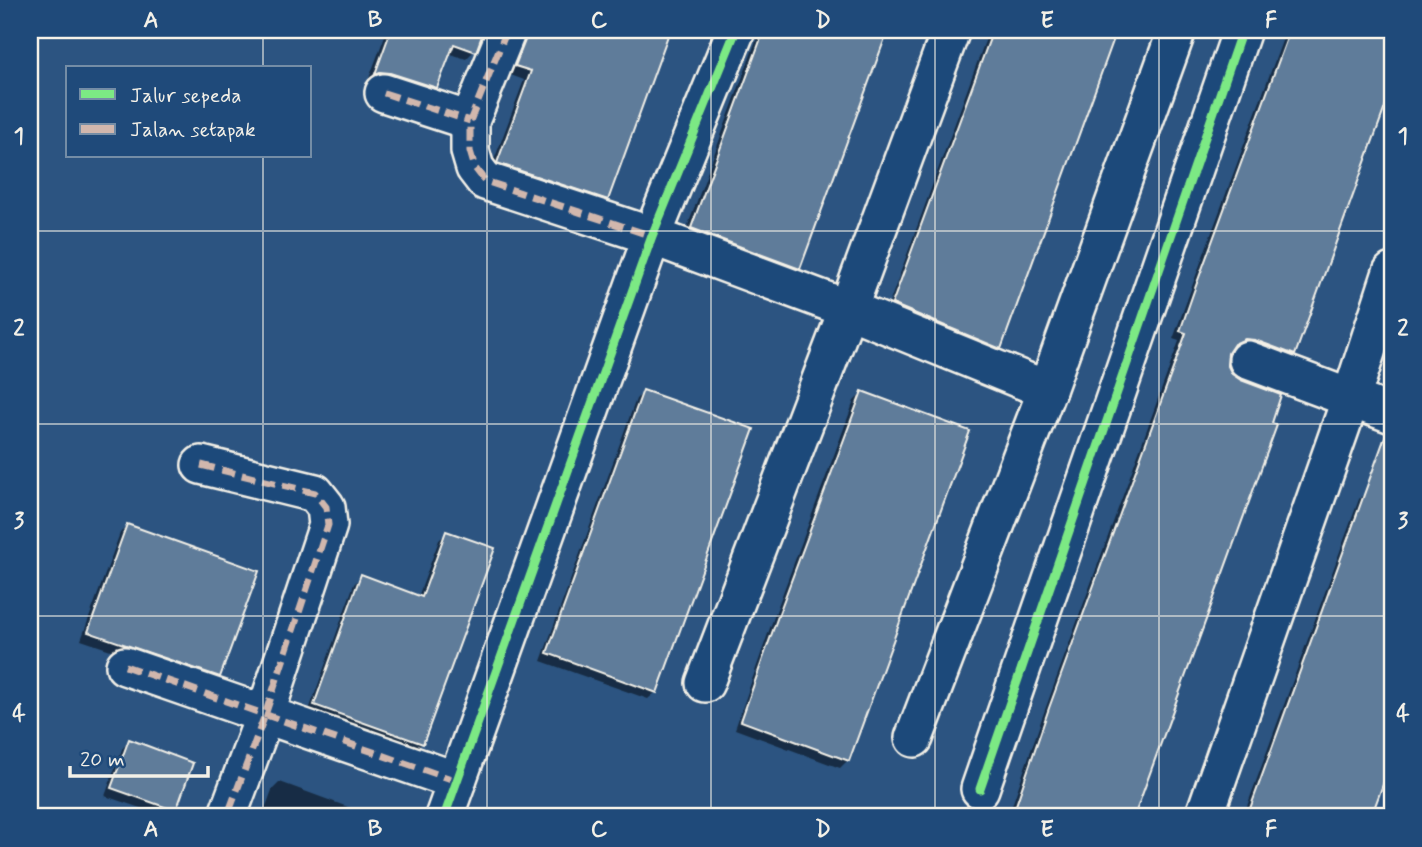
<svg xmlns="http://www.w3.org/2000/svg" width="1422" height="847" font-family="Mynerve,sans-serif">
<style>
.shadow{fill:#0007}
.building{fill:#5e7b9a;stroke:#f4f1e8;stroke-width:2}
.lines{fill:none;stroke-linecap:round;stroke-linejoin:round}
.minor-casing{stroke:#f4f1e8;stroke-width:42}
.minor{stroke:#1f4a7a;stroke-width:37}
.quiet{stroke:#d1b7ad;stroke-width:7;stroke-dasharray:14 7;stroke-linecap:butt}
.cycleway-casing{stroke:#1f4a7a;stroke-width:13}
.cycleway{stroke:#7ce984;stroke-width:9}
.grid{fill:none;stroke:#f4f1e8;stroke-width:2;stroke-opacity:0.55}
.neatline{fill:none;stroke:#f4f1e8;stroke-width:2.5}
.grid-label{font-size:23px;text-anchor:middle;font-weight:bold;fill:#f4f1e8}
</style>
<rect width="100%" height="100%" fill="#2c5481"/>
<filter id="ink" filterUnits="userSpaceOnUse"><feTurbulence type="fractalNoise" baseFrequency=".0143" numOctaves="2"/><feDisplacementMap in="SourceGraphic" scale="14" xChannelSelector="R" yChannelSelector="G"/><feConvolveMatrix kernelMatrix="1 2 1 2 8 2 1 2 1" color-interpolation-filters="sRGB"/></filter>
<g filter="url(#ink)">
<g class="shadow">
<path d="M387,30H483L474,51L466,59L448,53L435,87L427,96L381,81H368Z"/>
<path d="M517,30H669L607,199L599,207L490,171L524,80L508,74Z"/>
<path d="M760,30H886L799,268L791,276L684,236Z"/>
<path d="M989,30H1115L999,348L992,355L886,312Z"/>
<path d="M1286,30H1392V85L1294,354L1286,362L1236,346L1228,350L1225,363L1231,375L1269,424L1275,426L1132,817H1008L1042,718L1179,341L1173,339L1187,300Z"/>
<path d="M644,392L656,692L648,699L541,661L636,399Z"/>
<path d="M862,393L848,760L840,768L735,729L771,625L854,401Z"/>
<path d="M1367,491L1392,501V755L1369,817H1243L1359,499Z"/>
<path d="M127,526L219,676L211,684L81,640L120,533Z"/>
<path d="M447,533L422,743L414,751L308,713L354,584L362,576L418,597L439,540Z"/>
<path d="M129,741L174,810L167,817L105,796L122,749Z"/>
<path d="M280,782L375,817H262L272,790Z"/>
</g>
<g class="building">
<path d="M391,30H484L476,52L454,44L437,88L390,73L380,72L375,74Z"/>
<path d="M528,30H670L608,200L497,163L531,71L515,66L526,38Z"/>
<path d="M764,30H888L800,269L691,228Z"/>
<path d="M993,30H1117L1001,349L892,304Z"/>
<path d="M1290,30H1392V88L1295,355L1255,340L1245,339L1234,344L1228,353L1227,364L1232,374L1241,380L1281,395L1272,423L1277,425L1134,817H1012L1049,708L1186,333L1180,331L1194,291Z"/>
<path d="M643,390L754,429L657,693L547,653Z"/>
<path d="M862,391L970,431L849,761L741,721L778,616Z"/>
<path d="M1386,434H1392V760L1371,817H1247Z"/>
<path d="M127,524L259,571L220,677L88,632Z"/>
<path d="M446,531L495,548L423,744L314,705L361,574L422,597Z"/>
<path d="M129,739L193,763L176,811L111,788Z"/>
</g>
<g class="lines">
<g class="minor-casing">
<g id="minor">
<path d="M507,30L470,121V151L475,168L485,181L652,236L848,309L1047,390"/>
<path d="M384,93L470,121"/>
<path d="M1248,360L1392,414"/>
<path d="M201,465L315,493L326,507L328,525L265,715L227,817"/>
<path d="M125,666L457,781"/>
<path d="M705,683L848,309L951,30"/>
<path d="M914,738L1047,390L1177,30"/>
<path d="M980,789L1242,30"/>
<path d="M444,817L652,236L736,30"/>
<path d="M1204,817L1351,398L1392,272"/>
</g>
</g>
<use href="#minor" class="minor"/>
<g class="quiet">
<path d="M507,30L470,121V151L475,168L485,181L652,236"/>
<path d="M384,93L470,121"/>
<path d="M201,465L315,493L326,507L328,525L265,715L227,817"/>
<path d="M125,666L457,781"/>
</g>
<g class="cycleway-casing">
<g id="cycleway">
<path d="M980,789L1242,30"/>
<path d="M444,817L652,236L736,30"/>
</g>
</g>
<use href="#cycleway" class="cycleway"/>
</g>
</g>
<path class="grid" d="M263,30V68M487,30V817M711,30V817M935,30V817M1159,30V817M263,156V817M30,231H1392M30,424H1392M30,616H1392"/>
<rect width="1422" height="847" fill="none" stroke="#1f4a7a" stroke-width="77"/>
<rect x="66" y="66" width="245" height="91" fill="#1f4a7a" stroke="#748da6" stroke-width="2"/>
<rect x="80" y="89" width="35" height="10" fill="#7ce984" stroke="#748da6" stroke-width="2"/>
<text x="130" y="102" font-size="21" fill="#f4f1e8">Jalur sepeda</text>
<rect x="80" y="124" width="35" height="10" fill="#d1b7ad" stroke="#748da6" stroke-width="2"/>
<text x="130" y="136" font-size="21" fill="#f4f1e8">Jalan setapak</text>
<path d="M70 766v10h138v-10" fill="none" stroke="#f4f1e8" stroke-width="3.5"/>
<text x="80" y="766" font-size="21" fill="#f4f1e8" stroke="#1f4a7a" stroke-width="5" paint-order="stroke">20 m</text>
<rect x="38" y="38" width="1346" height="770" class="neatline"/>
<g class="grid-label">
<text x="151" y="27">A</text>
<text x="375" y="27">B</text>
<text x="599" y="27">C</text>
<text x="823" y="27">D</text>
<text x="1047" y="27">E</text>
<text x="1271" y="27">F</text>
<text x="19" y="143">1</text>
<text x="1403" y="143">1</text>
<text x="19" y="335">2</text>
<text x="1403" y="335">2</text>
<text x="19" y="528">3</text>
<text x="1403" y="528">3</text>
<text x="19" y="720">4</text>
<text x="1403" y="720">4</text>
<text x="151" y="836">A</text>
<text x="375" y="836">B</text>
<text x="599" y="836">C</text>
<text x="823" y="836">D</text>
<text x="1047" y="836">E</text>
<text x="1271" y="836">F</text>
</g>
</svg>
